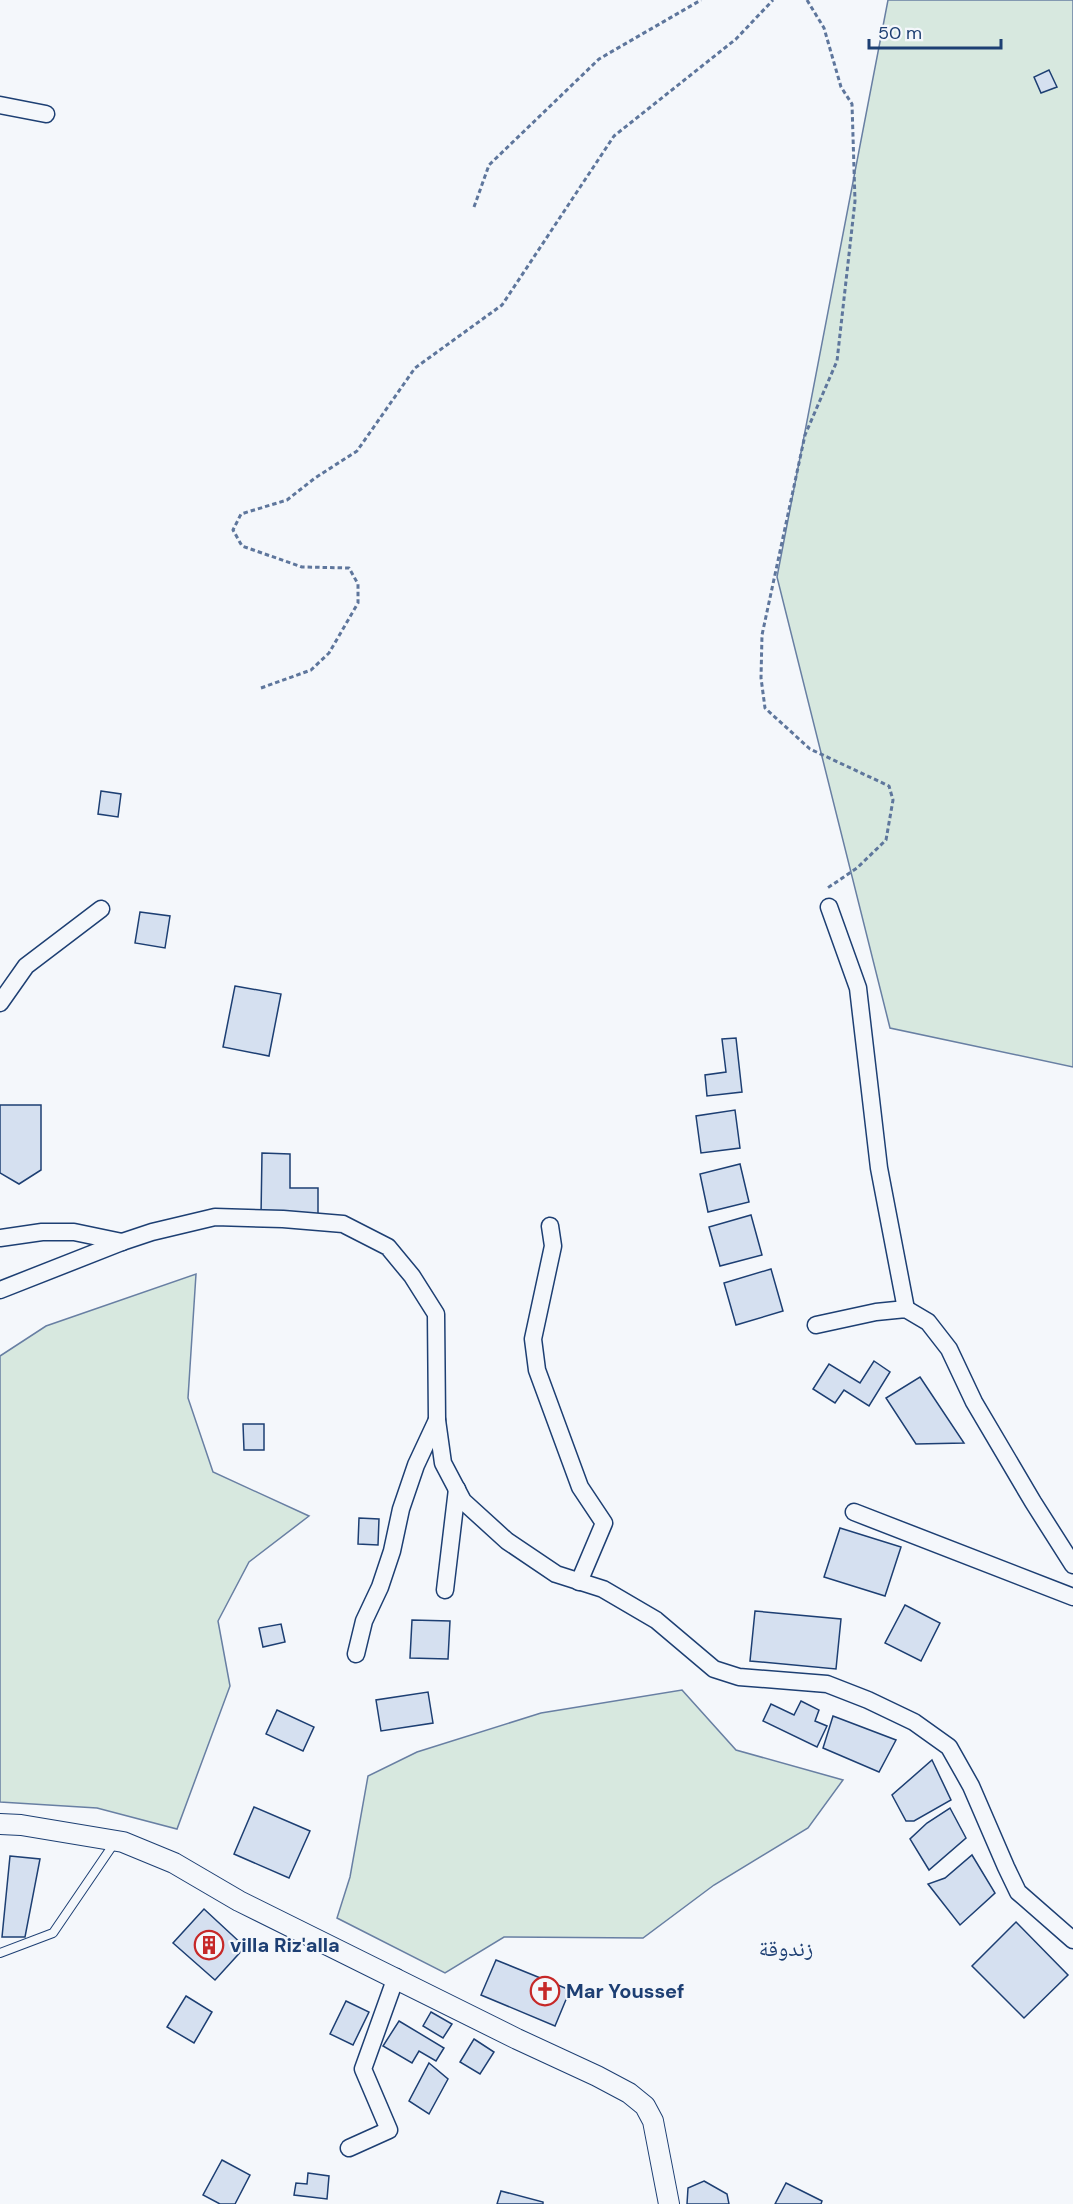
<svg xmlns="http://www.w3.org/2000/svg" width="1073" height="2204" font-family="'DM Sans','Noto Naskh Arabic',sans-serif">
<style>
.green{fill:#d7e8df;stroke:#687fa3;stroke-width:1.5}
.building{fill:#d5e0f0;stroke:#1d3f73;stroke-width:1.5}
.lines{fill:none;stroke-linecap:round;stroke-linejoin:round}
.service-casing{stroke:#1d3f73;stroke-width:10}
.minor-casing{stroke:#1d3f73;stroke-width:19}
.tertiary-casing{stroke:#1d3f73;stroke-width:22}
.path{stroke:#5e769c;stroke-width:3;stroke-dasharray:4.5 3;stroke-linecap:butt}
.service{stroke:#f4f7fb;stroke-width:8}
.minor{stroke:#f4f7fb;stroke-width:16}
.tertiary{stroke:#f4f7fb;stroke-width:20}
.labels{text-anchor:middle;stroke-width:4.5;stroke-linejoin:round;paint-order:stroke}
.poi-label{font-size:20px;font-weight:bold;fill:#1d3f73;stroke:#f4f7fb;text-anchor:start}
.quarter-label{font-size:22px;fill:#1d3f73;stroke:#f4f7fb}
</style>
<rect width="100%" height="100%" fill="#f4f7fb"/>
<g class="green">
<path d="M888,0H1073V1067L890,1028L777,577Z"/>
<path d="M196,1274L188,1398L213,1472L309,1516L249,1562L218,1621L230,1686L177,1829L97,1808L0,1802V1356L46,1326Z"/>
<path d="M682,1690L736,1750L843,1780L808,1828L714,1885L643,1938L504,1937L445,1973L337,1918L350,1877L368,1776L417,1752L541,1713Z"/>
</g>
<g class="building">
<path d="M1049,70L1057,87L1041,93L1034,77Z"/>
<path d="M101,791L121,794L118,817L98,814Z"/>
<path d="M140,912L170,916L165,948L135,943Z"/>
<path d="M235,986L281,994L269,1056L223,1047Z"/>
<path d="M736,1038L742,1092L707,1096L705,1075L726,1072L722,1039Z"/>
<path d="M0,1105H41V1170L19,1184L0,1173Z"/>
<path d="M735,1110L740,1148L701,1153L696,1116Z"/>
<path d="M262,1153L290,1154V1188H318V1216H261Z"/>
<path d="M740,1164L749,1202L708,1212L700,1174Z"/>
<path d="M751,1215L762,1255L720,1266L709,1227Z"/>
<path d="M771,1269L783,1311L736,1325L724,1283Z"/>
<path d="M874,1361L890,1372L869,1406L844,1390L835,1403L813,1389L829,1364L860,1383Z"/>
<path d="M920,1377L964,1443L916,1444L886,1398Z"/>
<path d="M243,1424H264V1450H244Z"/>
<path d="M359,1518L379,1519L378,1545L358,1544Z"/>
<path d="M840,1528L901,1547L885,1596L824,1577Z"/>
<path d="M905,1605L940,1623L921,1661L885,1643Z"/>
<path d="M755,1611L841,1619L836,1669L750,1661Z"/>
<path d="M412,1620L450,1621L448,1659L410,1658Z"/>
<path d="M281,1624L285,1642L263,1647L259,1628Z"/>
<path d="M428,1692L433,1723L381,1731L376,1700Z"/>
<path d="M801,1701L819,1710L815,1721L827,1726L817,1747L763,1721L771,1704L794,1715Z"/>
<path d="M277,1710L314,1727L303,1751L266,1734Z"/>
<path d="M833,1716L896,1740L879,1772L823,1748Z"/>
<path d="M932,1760L951,1800L914,1821H906L892,1795Z"/>
<path d="M254,1807L310,1831L289,1878L234,1854Z"/>
<path d="M950,1808L966,1838L929,1870L910,1839L927,1823Z"/>
<path d="M972,1855L995,1893L960,1925L928,1884L945,1878Z"/>
<path d="M10,1856L40,1859L25,1937H2Z"/>
<path d="M204,1909L245,1947L215,1980L173,1943Z"/>
<path d="M1016,1922L1068,1975L1024,2018L972,1966Z"/>
<path d="M496,1960L570,1990L555,2026L481,1995Z"/>
<path d="M186,1996L212,2012L194,2043L167,2027Z"/>
<path d="M346,2001L369,2012L353,2045L330,2034Z"/>
<path d="M431,2012L452,2024L443,2038L423,2026Z"/>
<path d="M399,2021L444,2048L436,2061L419,2051L412,2063L383,2046Z"/>
<path d="M474,2039L494,2052L480,2074L460,2062Z"/>
<path d="M429,2063L448,2079L429,2114L409,2101Z"/>
<path d="M222,2160L250,2175L235,2204H220L203,2195Z"/>
<path d="M308,2173L329,2176L327,2199L294,2195L296,2183L307,2184Z"/>
<path d="M704,2181L727,2194L729,2204H687L688,2188Z"/>
<path d="M786,2183L822,2201L821,2204H775Z"/>
<path d="M501,2191L543,2202V2204H497Z"/>
</g>
<g class="lines">
<g class="service-casing">
<path id="service" d="M0,1953L53,1933L115,1842"/>
</g>
<g class="minor-casing">
<g id="minor">
<path d="M0,105L46,114"/>
<path d="M829,907L858,988L879,1168L906,1309"/>
<path d="M0,1003L26,966L101,909"/>
<path d="M550,1226L553,1246L533,1339L537,1370L580,1487L604,1523L579,1582"/>
<path d="M0,1238L42,1232H74L122,1242"/>
<path d="M0,1290L122,1242L152,1232L215,1217L283,1219L343,1224L388,1247L412,1276L436,1314L437,1420L443,1463L463,1501L507,1541L556,1574L603,1589L656,1620L714,1669L739,1677L827,1684L868,1700L914,1722L949,1747L971,1786L1006,1867L1018,1892L1073,1940"/>
<path d="M816,1325L876,1312L906,1309L928,1322L949,1349L974,1402L1033,1502L1073,1565"/>
<path d="M854,1512L1073,1597"/>
<path d="M445,1590L457,1489"/>
<path d="M356,1654L364,1621L380,1587L392,1551L401,1509L416,1465L437,1420"/>
<path d="M349,2148L389,2130L363,2069L396,1977"/>
</g>
</g>
<g class="tertiary-casing">
<path id="tertiary" d="M0,1824L21,1825L123,1842L174,1863L239,1901L517,2039L597,2076L629,2093L645,2106L653,2121L669,2204"/>
</g>
<g class="path">
<path d="M807,0L824,28L841,87L852,104L855,201L837,361L805,435L762,635L761,678L765,708L810,749L889,786L893,800L886,840L857,868L826,889"/>
<path d="M474,207L489,165L599,59L701,0"/>
<path d="M261,688L311,670L329,653L358,603V584L349,568L302,567L242,546L233,530L241,514L287,500L315,478L357,451L415,368L502,305L614,136L736,39L773,0"/>
</g>
<use href="#service" class="service"/>
<use href="#minor" class="minor"/>
<use href="#tertiary" class="tertiary"/>
</g>
<defs>
<g id="building-ring" transform="scale(1.5)"><circle r="9.5" fill="#f4f7fb" stroke="#c62828" stroke-width="1.5"/><path d="M-4-6H4V6H1V3H-1V6H-4ZM-2.5-4.3h1.7v1.8h-1.7ZM.8-4.3h1.7v1.8H.8ZM-2.5-1h1.7V.8h-1.7ZM.8-1h1.7V.8H.8Z" fill="#c62828"/></g>
<g id="church-ring" transform="scale(1.5)"><circle r="9.5" fill="#f4f7fb" stroke="#c62828" stroke-width="1.5"/><path d="M-1.2-6h2.4v3.5h3.3v2.4h-3.3V6h-2.4V-.1h-3.3v-2.4h3.3Z" fill="#c62828"/></g>
</defs>
<g fill-rule="evenodd">
<use href="#building-ring" x="209" y="1945"/>
<use href="#church-ring" x="545" y="1991"/>
</g>
<g class="labels">
<g class="poi-label">
<text x="230" y="1952">villa Riz'alla</text>
<text x="566" y="1998">Mar Youssef</text>
</g>
<g class="quarter-label">
<text x="786" y="1956">زندوقة</text>
</g>
</g>
<path d="M869 39v9h132v-9" fill="none" stroke="#1d3f73" stroke-width="3"/>
<text x="878" y="39" font-size="18" fill="#1d3f73" stroke="#f4f7fb" stroke-width="4.5" paint-order="stroke">50 m</text>
</svg>
